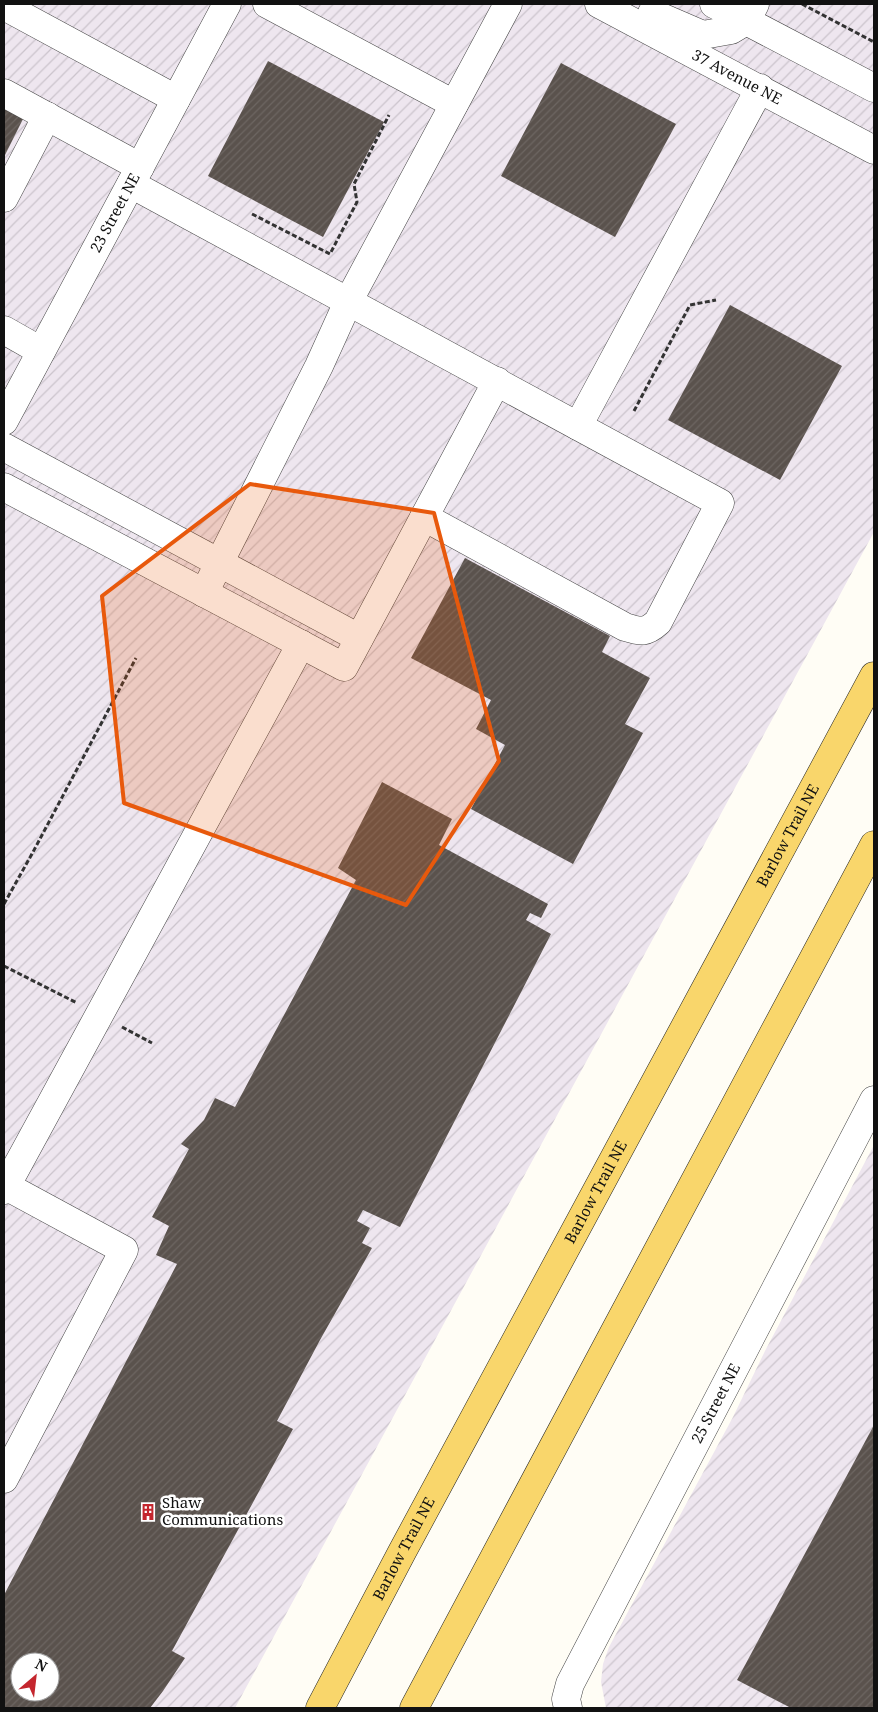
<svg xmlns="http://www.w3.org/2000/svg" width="878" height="1712" font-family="'Noto Serif',serif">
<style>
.industrial{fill:url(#industrial-furrows);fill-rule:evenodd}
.building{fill:url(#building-hatch);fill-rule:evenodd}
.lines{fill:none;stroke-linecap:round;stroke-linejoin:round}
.minor-casing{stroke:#444;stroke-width:29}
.major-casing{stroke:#222;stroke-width:29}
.path{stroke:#333;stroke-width:3;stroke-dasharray:5 2.5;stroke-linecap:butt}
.minor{stroke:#fff;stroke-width:28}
.major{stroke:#f9d66b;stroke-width:28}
.marked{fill:#e8590c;fill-opacity:0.2;stroke:#e8590c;stroke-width:4;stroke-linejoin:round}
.labels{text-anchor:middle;stroke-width:5;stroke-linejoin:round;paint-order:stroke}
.street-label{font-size:15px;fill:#111;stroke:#fff}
.poi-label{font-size:15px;fill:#111;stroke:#fff;text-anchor:start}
</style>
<defs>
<pattern id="industrial-furrows" width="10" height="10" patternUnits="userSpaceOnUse" patternTransform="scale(1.25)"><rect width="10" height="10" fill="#eee6ef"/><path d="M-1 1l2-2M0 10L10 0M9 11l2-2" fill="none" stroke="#cbc4cc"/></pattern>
<pattern id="building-hatch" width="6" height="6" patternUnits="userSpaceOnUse" patternTransform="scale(1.25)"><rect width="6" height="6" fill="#5a524d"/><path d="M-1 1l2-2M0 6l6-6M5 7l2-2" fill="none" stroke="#6d6662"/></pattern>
</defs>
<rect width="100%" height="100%" fill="#fffdf5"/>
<g class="industrial">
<path d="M4,4H874V532L235,1708H4ZM20,1662H50V1692H20Z"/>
<path d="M874,1145V1708H606L601,1682L603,1664L609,1647L733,1417L765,1351Z"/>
</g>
<g class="building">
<path d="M268,61L384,122L323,237L208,176Z"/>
<path d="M561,63L676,124L615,237L501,176Z"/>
<path d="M4,102L26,113L4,157Z"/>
<path d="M730,305L842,366L780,480L668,420Z"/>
<path d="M465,558L610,636L602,652L650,678L625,724L643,733L573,864L471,809L505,745L476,729L491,700L411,658Z"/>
<path d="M382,782L452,819L439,845L548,904L541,918L530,913L526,920L551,934L400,1227L363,1210L357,1221L370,1228L362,1243L372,1248L320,1340L277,1421L293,1429L172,1651L185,1658L163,1691L150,1708H4V1595L177,1264L156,1255L169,1226L152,1217L189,1149L181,1144L204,1120L215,1098L235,1107L356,880L338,868ZM20,1662H50V1692H20Z"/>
<path d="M874,1425V1708H791L737,1680Z"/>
</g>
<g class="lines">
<g class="minor-casing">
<g id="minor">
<path d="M267,4L454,104"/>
<path id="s1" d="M599,4L874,150"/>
<path d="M714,4L874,88"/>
<path d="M4,6L176,99"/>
<path d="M652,13L703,35L731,30L746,21L755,4"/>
<path d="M4,93L140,167"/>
<path d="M131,184L720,503L658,622C646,633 641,632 625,627L424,517"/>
<path d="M4,198L47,116"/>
<path d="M4,330L41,351"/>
<path id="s2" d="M4,421L227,4"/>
<path d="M578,426L760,88"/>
<path d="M4,447L359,638"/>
<path d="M4,487L344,667L497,381"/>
<path d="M204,593L319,366L348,302L508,4"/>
<path d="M4,1185L124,1250L4,1479"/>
<path d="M4,1190L301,644"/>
<path id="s3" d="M568,1708L566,1699L570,1684L874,1100"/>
</g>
</g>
<g class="major-casing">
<g id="major">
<path id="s4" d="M320,1708L402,1552L874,676"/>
<path d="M414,1708L874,845"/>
</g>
</g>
<g class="path">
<path d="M802,4L874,42"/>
<path d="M252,214L330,254L357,202L354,184L389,115"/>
<path d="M634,411L690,305L716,300"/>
<path d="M4,904L33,852L136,658"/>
<path d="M4,966L77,1003"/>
<path d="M122,1027L152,1043"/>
</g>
<use href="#minor" class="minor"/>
<use href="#major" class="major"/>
</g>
<path class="marked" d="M250,484L434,513L499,761L406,905L124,803L102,596Z"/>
<defs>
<g id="building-bare" transform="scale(1.35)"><path d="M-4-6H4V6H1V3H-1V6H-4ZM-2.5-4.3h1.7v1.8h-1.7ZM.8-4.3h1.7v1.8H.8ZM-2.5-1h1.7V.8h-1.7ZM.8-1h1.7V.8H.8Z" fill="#c4262e" stroke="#fff" stroke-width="2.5" paint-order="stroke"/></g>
</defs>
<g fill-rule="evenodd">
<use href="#building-bare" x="148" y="1512"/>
</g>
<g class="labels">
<g class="street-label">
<text dy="5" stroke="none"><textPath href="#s1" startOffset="156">37 Avenue NE</textPath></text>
<text dy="5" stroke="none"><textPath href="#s2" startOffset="236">23 Street NE</textPath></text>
<text dy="5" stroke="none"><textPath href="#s4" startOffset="990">Barlow Trail NE</textPath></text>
<text dy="5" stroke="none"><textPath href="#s4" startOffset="585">Barlow Trail NE</textPath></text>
<text dy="5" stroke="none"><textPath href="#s3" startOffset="341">25 Street NE</textPath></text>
<text dy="5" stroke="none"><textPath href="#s4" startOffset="180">Barlow Trail NE</textPath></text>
</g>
<g class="poi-label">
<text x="162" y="1508">Shaw<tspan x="162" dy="17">Communications</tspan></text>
</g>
</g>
<rect width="878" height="1712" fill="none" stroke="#111111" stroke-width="10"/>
<g transform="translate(35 1677) rotate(28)"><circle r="24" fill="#ffffff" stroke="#a0a0a0"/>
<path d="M0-4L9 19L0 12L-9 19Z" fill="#c4262e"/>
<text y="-8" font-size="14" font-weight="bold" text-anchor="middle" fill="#111111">N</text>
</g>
</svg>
